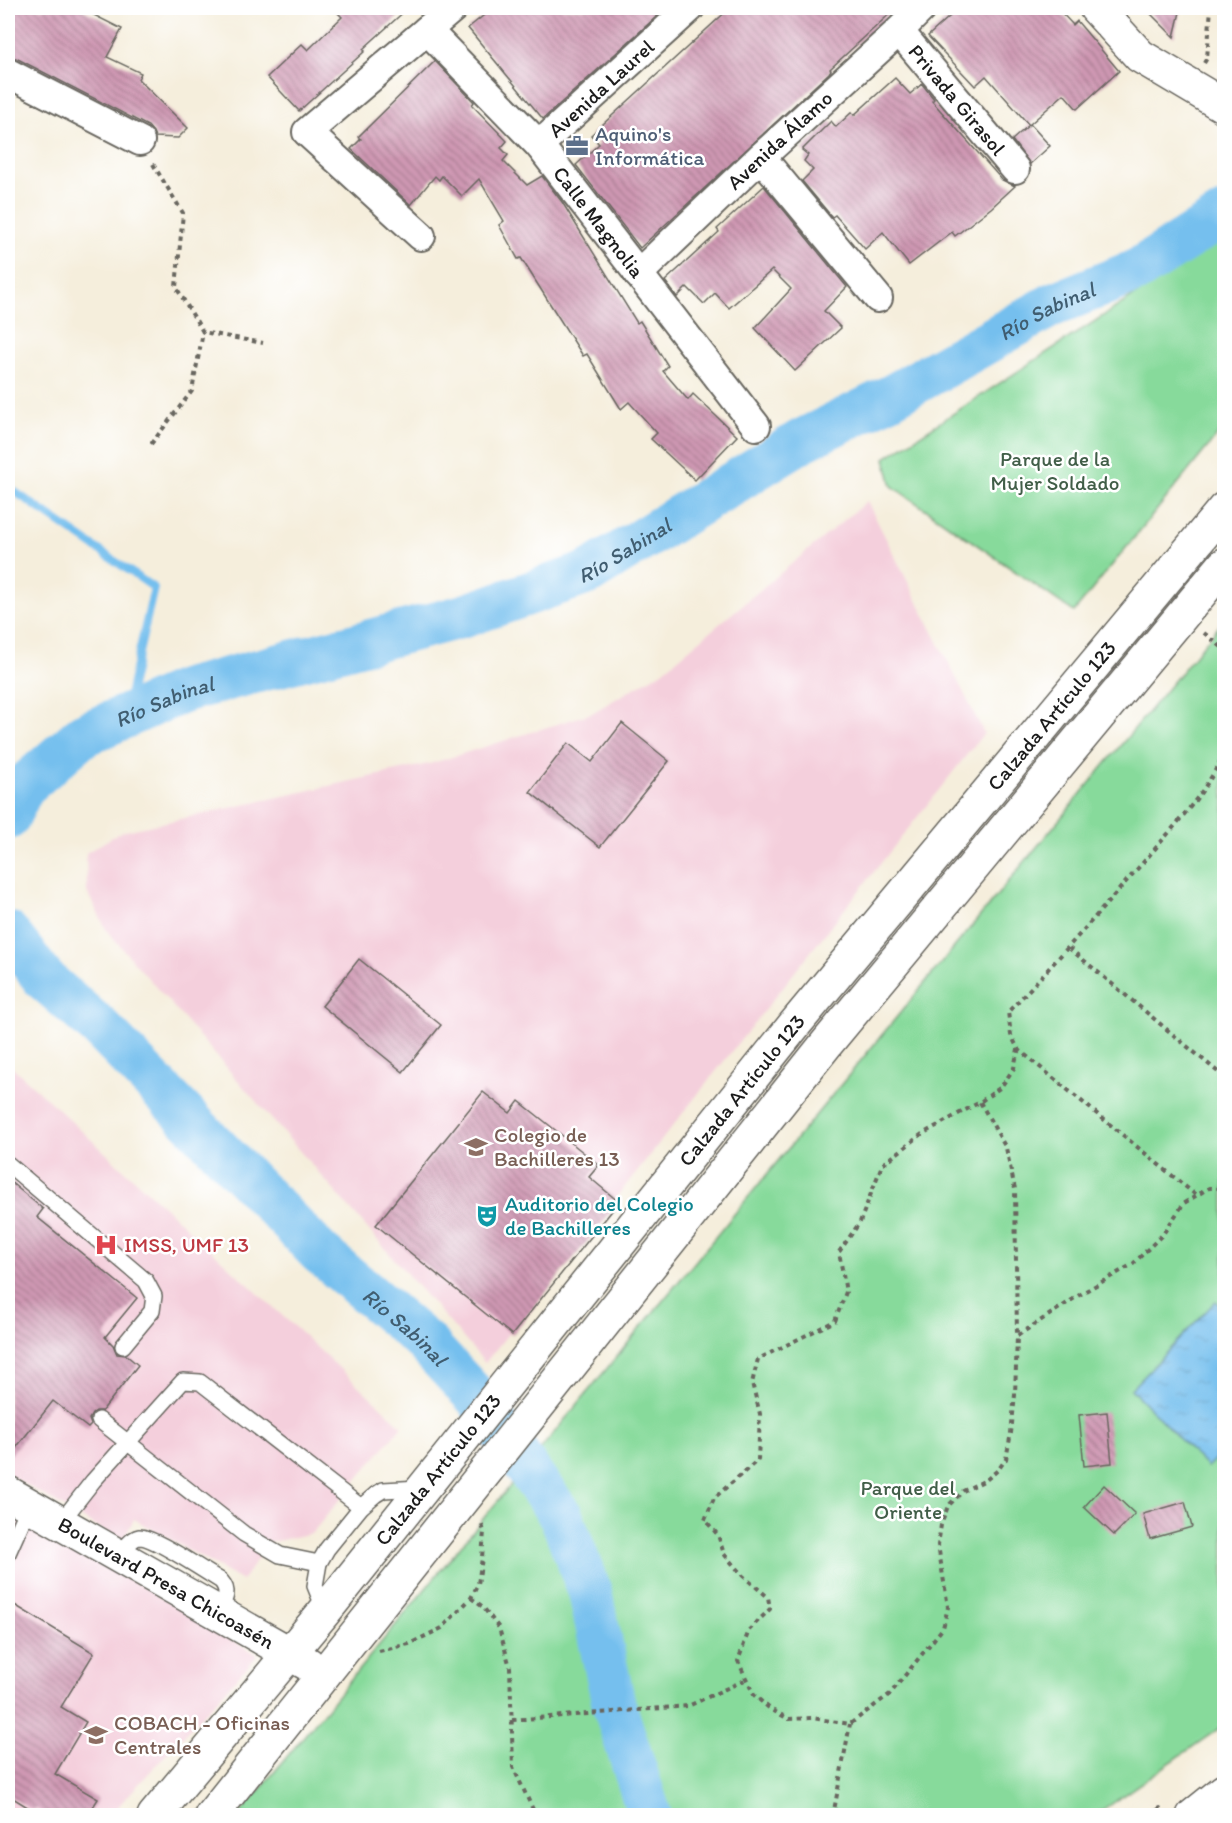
<svg xmlns="http://www.w3.org/2000/svg" width="1232" height="1823" font-family="Itim,sans-serif">
<style>
.built{fill:#f4cfdc}
.green{fill:#87da9b;stroke:#527b5c;stroke-width:1.5}
.water{fill:url(#water-ripples);stroke:#486e85;stroke-width:1.5}
.lines{fill:none;stroke-linecap:round;stroke-linejoin:round}
.stream{stroke:#75bfee;stroke-width:8}
.river{stroke:#75bfee;stroke-width:44}
.building{fill:url(#building-back-hatch)}
.service-casing{stroke:#68665f;stroke-width:18}
.minor-casing{stroke:#68665f;stroke-width:32}
.tertiary-casing{stroke:#68665f;stroke-width:36}
.secondary-casing{stroke:#68665f;stroke-width:36}
.path{stroke:#68665f;stroke-width:4;stroke-dasharray:4.5 4.5;stroke-linecap:butt}
.service{stroke:#fff;stroke-width:15}
.minor{stroke:#fff;stroke-width:28}
.tertiary{stroke:#fff;stroke-width:33}
.secondary{stroke:#fff;stroke-width:33}
.labels{text-anchor:middle;stroke-width:5;stroke-linejoin:round;paint-order:stroke}
.street-label{font-size:21px;fill:#1c1c1c;stroke:#fff}
.service-label{font-size:21px;fill:#4e5e75;stroke:#fff;text-anchor:start}
.park-label{font-size:21px;fill:#415e48;stroke:#fff}
.education-label{font-size:21px;fill:#785e54;stroke:#fff;text-anchor:start}
.culture-label{font-size:21px;fill:#0d838f;stroke:#fff;text-anchor:start}
.health-label{font-size:21px;fill:#be3a42;stroke:#fff;text-anchor:start}
.water-label{font-size:22px;font-style:italic;fill:#405d70;stroke:#fff}
</style>
<defs>
<pattern id="water-ripples" width="26" height="14" patternUnits="userSpaceOnUse" patternTransform="scale(1.5)"><rect width="26" height="14" fill="#75bfee"/><path d="M2 4q2-2 4 0t4 0M15 11q2-2 4 0t4 0" fill="none" stroke="#65a4cc"/></pattern>
<pattern id="building-back-hatch" width="6" height="6" patternUnits="userSpaceOnUse" patternTransform="scale(1.5)"><rect width="6" height="6" fill="#cf98b3"/><path d="M-1 5l2 2M0 0l6 6M5-1l2 2" fill="none" stroke="#a77b91"/></pattern>
</defs>
<rect width="100%" height="100%" fill="#fff"/>
<filter id="ink" filterUnits="userSpaceOnUse"><feTurbulence type="fractalNoise" baseFrequency=".0167" numOctaves="2"/><feDisplacementMap in="SourceGraphic" scale="12" xChannelSelector="R" yChannelSelector="G"/><feConvolveMatrix kernelMatrix="1 2 1 2 8 2 1 2 1" color-interpolation-filters="sRGB"/></filter>
<filter id="wash" filterUnits="userSpaceOnUse"><feTurbulence type="fractalNoise" baseFrequency=".008" numOctaves="4" result="noise"/><feDisplacementMap in="SourceGraphic" scale="24" xChannelSelector="R" yChannelSelector="G"/><feGaussianBlur stdDeviation="1.35" result="paint"/><feColorMatrix in="noise" values="0 0 0 0 0 0 0 0 0 0 0 0 0 0 0 0 0 1.4 0 .05"/><feComposite in="paint" operator="in"/></filter>
<g filter="url(#wash)">
<rect width="100%" height="100%" fill="#f5eedc"/>
<g class="built">
<path d="M867,501L984,733L485,1363L107,931L87,892L86,853L121,832L433,763L592,713L663,671Z"/>
<path d="M8,1063L402,1426L312,1533L268,1543L242,1581L134,1519L122,1542L8,1474Z"/>
<path d="M8,1507L258,1655L110,1815L8,1816Z"/>
</g>
<g class="green">
<path d="M1224,237V427L1074,612L892,486L885,458Z"/>
<path d="M1224,620V1725L1095,1815L238,1816Z"/>
</g>
<path class="water" d="M1216,1301L1224,1310V1450L1207,1467L1131,1389Z"/>
<g class="lines">
<path class="stream" d="M8,487L154,588L124,717"/>
<g class="river">
<path id="s1" d="M8,818L23,787L83,735L186,690L464,616L588,573L801,441L892,396L1052,305L1136,271L1224,215"/>
<path id="s2" d="M8,933L44,979L100,1028L320,1253L424,1341L477,1398L561,1516L590,1592L614,1705L650,1816"/>
</g>
</g>
<g id="blocks">
<g class="building">
<path d="M8,8H80L122,29L107,57L141,73L138,79L188,128L178,138L155,137L153,132L148,126L16,58L8,57Z"/>
<path d="M333,8H408L363,49L365,51L299,111L267,77L302,44L308,50L342,17Z"/>
<path d="M493,8H666L543,119L468,28Z"/>
<path d="M730,8H896L830,69L831,70L829,73L640,248L576,165L599,144L591,135Z"/>
<path d="M959,8H1057L1073,25L1077,21L1119,71L1077,109L1064,94L1030,124L1050,146L1030,164L1012,140L1029,125L986,76L975,86L928,36Z"/>
<path d="M1145,8H1181L1174,37Z"/>
<path d="M435,61L474,102L472,105L507,141L501,148L508,155L503,161L527,185L542,176L562,202L637,323L640,321L668,366L663,371L688,400L693,394L737,436L695,480L651,439L657,433L629,402L621,409L587,354L583,356L521,258L518,259L499,225L504,221L479,179L462,196L442,176L439,180L435,176L411,205L351,149L361,139L358,137Z"/>
<path d="M895,78L910,94L922,84L934,99L932,101L1002,180L1015,186L991,208L955,236L952,232L909,265L883,232L865,249L835,215L832,217L802,181L813,170L804,161L808,155L802,150L831,121L836,127L852,112L854,115Z"/>
<path d="M764,186L847,287L824,311L841,328L795,371L755,328L791,289L772,270L729,308L715,293L704,304L687,287L677,297L665,281L719,232L717,229Z"/>
<path d="M622,723L669,761L600,847L530,792L568,743L592,762Z"/>
<path d="M359,959L441,1025L403,1072L322,1006Z"/>
<path d="M483,1092L510,1113L519,1101L599,1165L589,1177L619,1202L512,1335L376,1225Z"/>
<path d="M8,1180L43,1209L37,1217L137,1298L105,1337L113,1345L117,1354L126,1355L138,1365L102,1411H96L92,1414L89,1419L91,1425L88,1428L53,1401L8,1458Z"/>
<path d="M1107,1412L1112,1463L1084,1466L1079,1415Z"/>
<path d="M1104,1485L1135,1514L1114,1535L1084,1507Z"/>
<path d="M1185,1502L1192,1527L1150,1539L1143,1514Z"/>
<path d="M8,1601L94,1653L61,1707L86,1722L55,1774L98,1799L88,1815H47L35,1808L34,1811L8,1795Z"/>
</g>
</g>
</g>
<g filter="url(#ink)">
<use href="#blocks" fill-opacity="0" stroke="#68665f" stroke-width="1.5"/>
<g class="lines">
<g class="service-casing">
<g id="service">
<path d="M8,1164L146,1281L154,1296L152,1311L123,1346"/>
<path d="M99,1420L244,1534L280,1555L319,1563"/>
<path d="M60,1523L93,1481L183,1381L200,1382L361,1507"/>
<path d="M8,1553L29,1506"/>
<path d="M119,1556C124,1550 130,1539 139,1537C153,1536 206,1572 221,1581C231,1592 224,1601 218,1612"/>
<path d="M325,1611L315,1586L319,1563L327,1549L361,1507L375,1495L383,1490L420,1488"/>
</g>
</g>
<g class="minor-casing">
<g id="minor">
<path id="s3" d="M427,30L539,145L756,426"/>
<path id="s4" d="M899,31L1015,169"/>
<path d="M8,73L140,141"/>
<path id="s5" d="M539,145L690,8"/>
<path d="M761,157L878,298"/>
<path d="M421,236L307,132L453,8"/>
<path id="s6" d="M638,274L761,157L899,31L922,8"/>
</g>
</g>
<g class="tertiary-casing">
<g id="tertiary">
<path d="M1096,8L1140,56L1224,106"/>
<path d="M1193,1816L1224,1791"/>
</g>
</g>
<g class="secondary-casing">
<g id="secondary">
<path id="s7" d="M8,1493L308,1664"/>
<path id="s8" d="M154,1816L325,1611L795,1024L1224,509"/>
<path d="M211,1816L827,1043L1224,565"/>
</g>
</g>
<g class="path">
<path d="M1204,63L1207,58L1211,8"/>
<path d="M153,164L183,213L176,287L203,332L263,343"/>
<path d="M151,444L192,391L203,332"/>
<path d="M1204,633L1224,649"/>
<path d="M1224,751C1212,786 1171,830 1147,858C1101,910 1056,962 1008,1012L1011,1035L1018,1049L1014,1068L1001,1087L980,1102L922,1134L882,1165L860,1222L839,1252L846,1292L835,1321L758,1359L752,1383L760,1414L758,1460L714,1498L705,1520L718,1535L724,1554L743,1576L768,1597L770,1609L749,1630L738,1661L754,1695L770,1709L789,1719L812,1718L850,1724L890,1694L943,1628L948,1607L938,1545L941,1525L948,1506L963,1491L986,1480L998,1470L1006,1459L1011,1433L1015,1395L1017,1336L1084,1292L1133,1264L1163,1234L1184,1203L1209,1188H1224"/>
<path d="M1069,948L1224,1077"/>
<path d="M1018,1049L1197,1196"/>
<path d="M980,1102L1006,1148L1015,1189L1017,1335"/>
<path d="M471,1598L483,1607L499,1628L510,1667L513,1767L536,1816"/>
<path d="M379,1651L409,1644L442,1628L471,1598L478,1584L482,1558L484,1531L481,1522"/>
<path d="M512,1720L688,1706L747,1679"/>
<path d="M833,1816L850,1724"/>
<path d="M1150,1816L1160,1808L1164,1815"/>
</g>
<use href="#service" class="service"/>
<use href="#minor" class="minor"/>
<use href="#tertiary" class="tertiary"/>
<use href="#secondary" class="secondary"/>
</g>
</g>
<defs>
<g id="office-bare" transform="scale(1.8)"><path d="M-6-3h4V-5.5h4V-3h4V5H-6ZM-1-4.5V-3h2v-1.5ZM-6 0V1H6V0Z" fill="#5c6f8a" stroke="#fff" stroke-width="2.5" paint-order="stroke"/></g>
<g id="school-bare" transform="scale(1.8)"><path d="M0-5L7-2L0 1L-7-2ZM-4 1L0 2.5L4 1V4Q0 6-4 4Z" fill="#8d6e63" stroke="#fff" stroke-width="2.5" paint-order="stroke"/></g>
<g id="theatre-bare" transform="scale(1.8)"><path d="M-5-5.5Q0-4 5-5.5V0Q5 5 0 6Q-5 5-5 0ZM-3.3-2.5H-1v1.5H-3.3ZM1-2.5H3.3v1.5H1ZM-2.8 1Q0 5.5 2.8 1Z" fill="#0f9aa8" stroke="#fff" stroke-width="2.5" paint-order="stroke"/></g>
<g id="hospital-bare" transform="scale(1.8)"><path d="M-5-5h3v3.5h4V-5h3V5h-3V1.5h-4V5h-3Z" fill="#e0444e" stroke="#fff" stroke-width="2.5" paint-order="stroke"/></g>
</defs>
<g fill-rule="evenodd">
<use href="#office-bare" x="577" y="146"/>
<use href="#school-bare" x="476" y="1147"/>
<use href="#theatre-bare" x="487" y="1216"/>
<use href="#hospital-bare" x="106" y="1245"/>
<use href="#school-bare" x="96" y="1735"/>
</g>
<g class="labels">
<g class="street-label">
<text dy="7" stroke="none"><textPath href="#s5" startOffset="84">Avenida Laurel</textPath></text>
<text dy="7" stroke="none"><textPath href="#s4" startOffset="90">Privada Girasol</textPath></text>
<text dy="7" stroke="none"><textPath href="#s6" startOffset="195">Avenida Álamo</textPath></text>
<text dy="7" stroke="none"><textPath href="#s3" startOffset="258">Calle Magnolia</textPath></text>
<text dy="7" stroke="none"><textPath href="#s8" startOffset="1420">Calzada Artículo 123</textPath></text>
<text dy="7" stroke="none"><textPath href="#s8" startOffset="934">Calzada Artículo 123</textPath></text>
<text dy="7" stroke="none"><textPath href="#s8" startOffset="448">Calzada Artículo 123</textPath></text>
<text dy="7" stroke="none"><textPath href="#s7" startOffset="182">Boulevard Presa Chicoasén</textPath></text>
</g>
<g class="service-label">
<text x="595" y="141">Aquino's<tspan x="595" dy="24">Informática</tspan></text>
</g>
<g class="park-label">
<text x="1055" y="466">Parque de la<tspan x="1055" dy="24">Mujer Soldado</tspan></text>
<text x="908" y="1495">Parque del<tspan x="908" dy="24">Oriente</tspan></text>
</g>
<g class="education-label">
<text x="494" y="1142">Colegio de<tspan x="494" dy="24">Bachilleres 13</tspan></text>
<text x="114" y="1730">COBACH - Oficinas<tspan x="114" dy="24">Centrales</tspan></text>
</g>
<g class="culture-label">
<text x="505" y="1211">Auditorio del Colegio<tspan x="505" dy="24">de Bachilleres</tspan></text>
</g>
<g class="health-label">
<text x="124" y="1252">IMSS, UMF 13</text>
</g>
<g class="water-label">
<text dy="8" stroke="none"><textPath href="#s1" startOffset="1174">Río Sabinal</textPath></text>
<text dy="8" stroke="none"><textPath href="#s1" startOffset="688">Río Sabinal</textPath></text>
<text dy="8" stroke="none"><textPath href="#s1" startOffset="202">Río Sabinal</textPath></text>
<text dy="8" stroke="none"><textPath href="#s2" startOffset="560">Río Sabinal</textPath></text>
</g>
</g>
<rect width="1232" height="1823" fill="none" stroke="#fff" stroke-width="30"/>
</svg>
